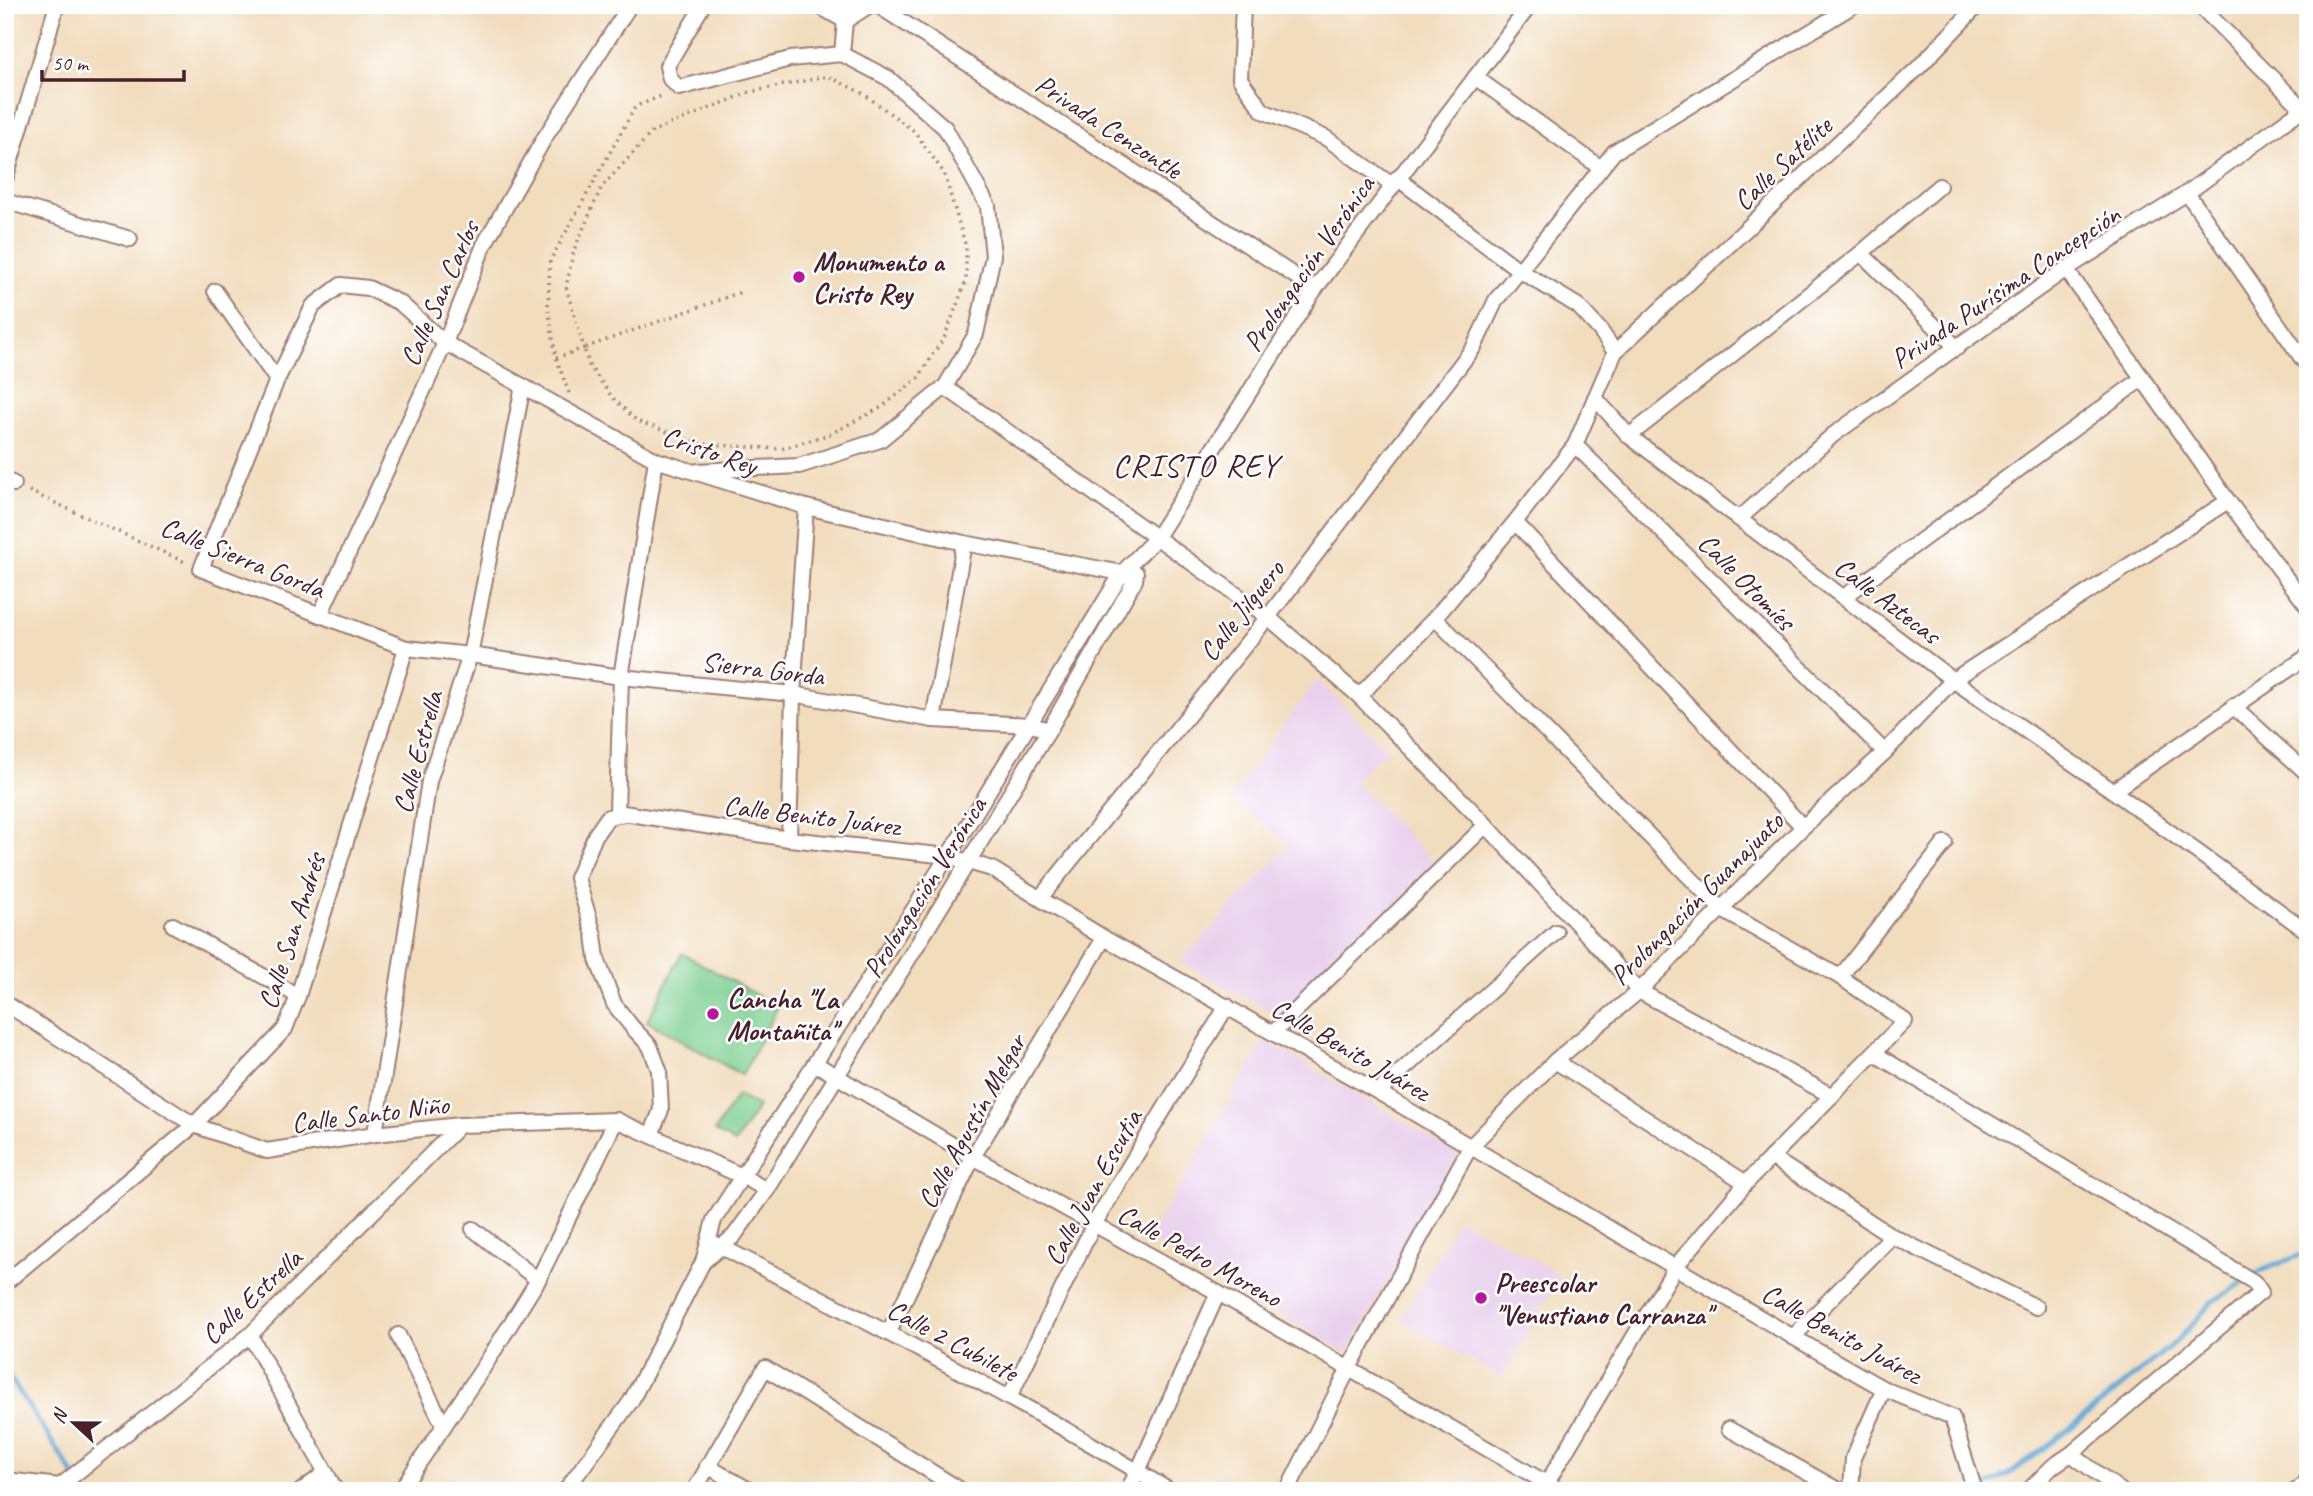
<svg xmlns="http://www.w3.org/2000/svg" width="2313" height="1496" font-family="Caveat,sans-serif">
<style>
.built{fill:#e9d1ed}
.green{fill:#7bcf91;stroke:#62775e;stroke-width:2}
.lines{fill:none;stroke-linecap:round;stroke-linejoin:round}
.stream{stroke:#5aa2d1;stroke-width:5}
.street-casing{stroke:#9e7e74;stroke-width:18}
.path{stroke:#9e7e74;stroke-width:3.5;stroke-dasharray:2 5;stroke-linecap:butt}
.street{stroke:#fff;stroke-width:14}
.poi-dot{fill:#b5179e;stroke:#fff;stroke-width:2.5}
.labels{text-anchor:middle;stroke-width:5;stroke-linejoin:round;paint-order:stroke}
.street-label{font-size:28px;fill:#4a1f2b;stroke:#fff}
.poi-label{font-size:28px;font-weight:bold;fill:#4a1f2b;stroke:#fff;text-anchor:start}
.quarter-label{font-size:32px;letter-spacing:2px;fill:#4a1f2b;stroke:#fff}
</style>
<rect width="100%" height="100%" fill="#fff"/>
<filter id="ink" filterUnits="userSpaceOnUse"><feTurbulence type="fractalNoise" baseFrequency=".0143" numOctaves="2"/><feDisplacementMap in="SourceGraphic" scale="14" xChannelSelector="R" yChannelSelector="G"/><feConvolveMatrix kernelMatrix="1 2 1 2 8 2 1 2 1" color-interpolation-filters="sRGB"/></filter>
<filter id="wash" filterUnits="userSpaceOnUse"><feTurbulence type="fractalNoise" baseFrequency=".00686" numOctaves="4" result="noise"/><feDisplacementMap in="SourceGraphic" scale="28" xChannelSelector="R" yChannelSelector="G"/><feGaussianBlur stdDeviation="1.57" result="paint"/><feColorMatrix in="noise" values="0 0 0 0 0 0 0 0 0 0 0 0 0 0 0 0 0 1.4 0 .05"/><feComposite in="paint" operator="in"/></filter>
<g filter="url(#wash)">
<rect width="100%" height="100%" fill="#f1dcbc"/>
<g class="built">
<path d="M1317,679L1387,750L1354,781L1437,865L1281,1017L1180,962L1289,845L1231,798Z"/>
<path d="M1265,1040L1458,1154L1347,1354L1149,1238Z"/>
<path d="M1459,1218L1560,1275L1502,1378L1401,1321Z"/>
</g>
<g class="green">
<path d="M682,953L778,1007L742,1075L647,1021Z"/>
<path d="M737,1095L758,1107L735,1143L715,1131Z"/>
</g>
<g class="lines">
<g class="stream">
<path d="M5,1370L84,1491"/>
<path d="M1977,1491L2014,1471L2073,1426L2178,1340L2212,1302L2263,1270L2308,1252"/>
</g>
</g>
</g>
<g filter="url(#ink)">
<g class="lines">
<g class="street-casing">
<g id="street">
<path d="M703,5L667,66L670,79L679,88L790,59L842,54L845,21"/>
<path d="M817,5L845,21L870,5"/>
<path d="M877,5L1315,289"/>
<path d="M1243,5L1240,79L1263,111L1326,138L1392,185"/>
<path d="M1978,5L1918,68L1615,352L1595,398L1629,436L1953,680L2113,791L2308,932"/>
<path d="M2199,5L2307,113"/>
<path d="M1475,77L1601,168"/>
<path d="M1397,178L1519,270L1578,306L1600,330L1615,352"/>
<path d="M5,180L57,5"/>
<path d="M2187,193L2308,367"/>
<path d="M5,201L130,239"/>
<path d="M1861,253L1957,348"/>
<path d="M2066,269L2228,501L2308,607"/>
<path d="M215,291L277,380"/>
<path d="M945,387L1268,617L1359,696L1486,825L1639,991L1832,1096"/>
<path d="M1629,436L1861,253L1939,186"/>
<path d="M1575,445L1885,752"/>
<path d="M656,460L621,677L617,812L789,839L948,856L992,869L1104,938L1378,1092L1793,1337L1884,1389L1952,1417L1975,1491"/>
<path d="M698,471L799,466L880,440L945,387L976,334L993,256L988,206L945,128L888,78L842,54"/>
<path d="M5,480L14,484"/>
<path d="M1739,519L1833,435L2066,269L2187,193L2308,105"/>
<path d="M1515,522L1803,827"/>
<path d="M1844,597L2143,378"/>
<path d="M320,615L445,343L484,245L545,137L630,5"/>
<path d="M1435,618L1722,910L1840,977L1905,1021L1746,1183L1676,1266L1547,1483"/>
<path d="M1359,696L1435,618L1515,522L1575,445L1595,398"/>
<path d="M2233,706L2308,774"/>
<path d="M933,720L964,543"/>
<path d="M1049,730L1031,725L933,720L793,694L621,677L470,655L406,648L201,569L277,380L313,306L341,285L368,288L400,303L445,343L656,460L806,507L964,543L1122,573L1135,580"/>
<path d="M2113,791L2308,656"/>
<path d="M625,814L608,817L596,834L577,878L594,935L597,959L614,1004L632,1027L650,1046L659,1070L661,1110L651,1135"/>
<path d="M789,839L793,694L806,507"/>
<path d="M1040,898L1268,617L1474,347L1496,300L1614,152L1854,5"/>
<path d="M173,925L298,996"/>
<path d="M1840,977L1945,843"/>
<path d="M5,1003L194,1125L267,1151L375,1134L460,1125L616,1120L742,1176L767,1190"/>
<path d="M1274,1032L1486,825"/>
<path d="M1875,1054L2254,1282L2261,1292L2071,1454"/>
<path d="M1555,1061L1746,1183"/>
<path d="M816,1064L973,1157L1218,1293L1560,1491"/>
<path d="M1378,1092L1556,932"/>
<path d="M375,1134L429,781L470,655L523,386"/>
<path d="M1771,1157L1892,1236L2036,1307"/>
<path d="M473,1229L538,1280"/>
<path d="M716,1244C869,1323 1023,1401 1170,1491"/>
<path d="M703,1262L734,1236L767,1190L1049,730L1135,580L1136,573"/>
<path d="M5,1283L194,1125L285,1029L298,996L406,648"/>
<path d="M889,1332L973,1157L1104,938"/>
<path d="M250,1335L336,1491"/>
<path d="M398,1335L444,1426"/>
<path d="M1793,1337L1892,1236"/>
<path d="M1009,1398L1094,1224L1227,1006"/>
<path d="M1729,1429L1840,1491"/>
<path d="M707,1466L751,1491"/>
<path d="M5,1480L60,1486L250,1335L460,1125"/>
<path d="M301,1491L325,1473"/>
<path d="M400,1491L485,1365L538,1280L616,1120"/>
<path d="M565,1491L631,1401L703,1262L714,1220L964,831L1122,573L1157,537L1315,289L1530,5"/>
<path d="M694,1491L765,1368L962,1491"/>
<path d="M1127,1491L1138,1471L1218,1293"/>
<path d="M1287,1491L1349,1368L1470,1147L1555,1061L1639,991L1803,827L1885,752L1953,680L2228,501"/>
<path d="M1851,1491L1853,1458L1884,1389"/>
<path d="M2028,1491L2053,1466L2071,1454L2121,1491"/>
<path d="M2295,1491L2308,1480"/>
</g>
</g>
<g class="path">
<path d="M556,358L584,348L566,287L574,250L601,188L653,131L750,92L828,76L864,94L914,131L944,173L966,247V281L945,336L918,378L882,407L830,434L781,449L701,444L637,421L612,397L589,365L584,348L744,291"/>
<path d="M569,393L556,358L548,307L550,261L634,109L639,105L664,95"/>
<path d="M29,491L187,563"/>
</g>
<use href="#street" class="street"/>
</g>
</g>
<g class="poi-dot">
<circle cx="799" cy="277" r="7"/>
<circle cx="713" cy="1014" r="7"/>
<circle cx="1481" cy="1298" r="7"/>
</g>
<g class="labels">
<g class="street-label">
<text transform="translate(1109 126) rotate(33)" y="10">Privada Cenzontle</text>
<text transform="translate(1782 163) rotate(-43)" y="10">Calle Satélite</text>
<text transform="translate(1308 263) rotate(-55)" y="10">Prolongación Verónica</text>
<text transform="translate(2005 286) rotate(-34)" y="10">Privada Purísima Concepción</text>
<text transform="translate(439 293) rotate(-66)" y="10">Calle San Carlos</text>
<text transform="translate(710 450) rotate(19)" y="10">Cristo Rey</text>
<text transform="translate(243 557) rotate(22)" y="10">Calle Sierra Gorda</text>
<text transform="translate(1747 581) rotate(45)" y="10">Calle Otomíes</text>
<text transform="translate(1888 600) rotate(37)" y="10">Calle Aztecas</text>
<text transform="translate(1241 610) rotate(-52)" y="10">Calle Jilguero</text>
<text transform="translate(763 668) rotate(7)" y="10">Sierra Gorda</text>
<text transform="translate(417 752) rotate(-75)" y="10">Calle Estrella</text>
<text transform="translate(812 815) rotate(7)" y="10">Calle Benito Juárez</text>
<text transform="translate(924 887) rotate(-58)" y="10">Prolongación Verónica</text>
<text transform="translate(1696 898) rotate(-45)" y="10">Prolongación Guanajuato</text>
<text transform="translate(291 931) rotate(-72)" y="10">Calle San Andrés</text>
<text transform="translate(1351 1049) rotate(30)" y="10">Calle Benito Juárez</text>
<text transform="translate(370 1113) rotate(-7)" y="10">Calle Santo Niño</text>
<text transform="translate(971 1121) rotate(-61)" y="10">Calle Agustín Melgar</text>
<text transform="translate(1092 1187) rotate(-61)" y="10">Calle Juan Escutia</text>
<text transform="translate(1200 1255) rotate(29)" y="10">Calle Pedro Moreno</text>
<text transform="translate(251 1296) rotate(-43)" y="10">Calle Estrella</text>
<text transform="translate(1842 1333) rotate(29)" y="10">Calle Benito Juárez</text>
<text transform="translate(953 1340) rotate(28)" y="10">Calle 2 Cubilete</text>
</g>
<g class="poi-label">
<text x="813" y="271">Monumento a<tspan x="813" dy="32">Cristo Rey</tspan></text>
<text x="727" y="1008">Cancha "La<tspan x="727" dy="32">Montañita"</tspan></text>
<text x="1495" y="1292">Preescolar<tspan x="1495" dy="32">"Venustiano Carranza"</tspan></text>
</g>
<g class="quarter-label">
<text x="1196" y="476">CRISTO REY</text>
</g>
</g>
<rect width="2313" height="1496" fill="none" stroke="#fff" stroke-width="28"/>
<g transform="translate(74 1423) rotate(292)" stroke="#ffffff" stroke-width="5" paint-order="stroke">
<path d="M0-5L12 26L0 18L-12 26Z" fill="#4a1f2b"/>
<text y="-10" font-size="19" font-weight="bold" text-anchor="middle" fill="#4a1f2b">N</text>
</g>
<path d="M42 70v10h142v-10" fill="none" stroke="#4a1f2b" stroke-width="3.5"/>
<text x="52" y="70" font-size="21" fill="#4a1f2b" stroke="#ffffff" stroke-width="5" paint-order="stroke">50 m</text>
</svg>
